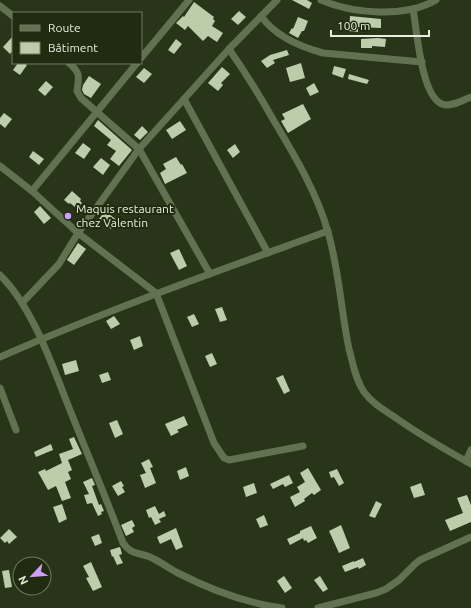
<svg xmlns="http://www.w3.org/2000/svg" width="471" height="608" font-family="Ubuntu,sans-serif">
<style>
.building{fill:#bdcdab}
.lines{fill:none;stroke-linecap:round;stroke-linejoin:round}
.minor{stroke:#62714f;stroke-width:7}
.poi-dot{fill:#d19dfe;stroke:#202b10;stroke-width:1.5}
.labels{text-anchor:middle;stroke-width:4;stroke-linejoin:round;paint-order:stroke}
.poi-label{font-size:12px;fill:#e7efde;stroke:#202b10;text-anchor:start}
</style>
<rect width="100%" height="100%" fill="#293519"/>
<g class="building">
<path d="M292,0H307L312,3L309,9Z"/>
<path d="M194,2L214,17L213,19L215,21L212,26L223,33L217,42L208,36L203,41L188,26L185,30L176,23L183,16L184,17Z"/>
<path d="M239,11L246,17L238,25L231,19Z"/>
<path d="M350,16L381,19V28L358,27V32L349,31Z"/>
<path d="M298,17L308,21L304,31H302L298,38L289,33L292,28L293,29Z"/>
<path d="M13,36V50L10,54L3,47Z"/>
<path d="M378,38L386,39L385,47L372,46V48H361V39Z"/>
<path d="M176,39L182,44L174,54L168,50Z"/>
<path d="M287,50L289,55L273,60L275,63L267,68L261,61L270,55Z"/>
<path d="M18,63H24L27,65L20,75L13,70Z"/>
<path d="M301,63L305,78L290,82L286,68Z"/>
<path d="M334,66L346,69L343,78L332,74Z"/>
<path d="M222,67L230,74L221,83L223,85L218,91L208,83Z"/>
<path d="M144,68L152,74L144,83L136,77Z"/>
<path d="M349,74L369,80L367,84L348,79Z"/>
<path d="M89,76L101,84L91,98L84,94L82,90L83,85Z"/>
<path d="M46,81L53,87L45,96L38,90Z"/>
<path d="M314,83L319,92L310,96L306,88Z"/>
<path d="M303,104L311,119L288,133L281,121L285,119L282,114Z"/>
<path d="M4,113L12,119L5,128L0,124V118Z"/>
<path d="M98,120L132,150L119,166L110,159L116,151L107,145L111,140L94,126Z"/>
<path d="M180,121L186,130L172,139L166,130Z"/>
<path d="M142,126L148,132L140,140L134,135Z"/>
<path d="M83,143L91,149L84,159L75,153Z"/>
<path d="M235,144L240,152L233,158L227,150Z"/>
<path d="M33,151L44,159L39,165L29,157Z"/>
<path d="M176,157L181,165L182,164L187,173L165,184L160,173L166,169L163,164Z"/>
<path d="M101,158L110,165L103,175L93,167Z"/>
<path d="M72,191L81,199L80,201L82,203L78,207L76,205L75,207L70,203L69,204L64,200Z"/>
<path d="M40,206L51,218L44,224L34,212Z"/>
<path d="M105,211L118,221L111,229L99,219Z"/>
<path d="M78,243L86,249L74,265L67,260Z"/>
<path d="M179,249L187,266L179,270L170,253Z"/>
<path d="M222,307L227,320L220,322L215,309Z"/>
<path d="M194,314L199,324L192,327L187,317Z"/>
<path d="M114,316L120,324L111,329L106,321Z"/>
<path d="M140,336L143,346L134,350L130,340Z"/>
<path d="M212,353L217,364L210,367L205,356Z"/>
<path d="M76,360L79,371L65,375L62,364Z"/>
<path d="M108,372L111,380L102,383L99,375Z"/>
<path d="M283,375L290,391L284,394L276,378Z"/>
<path d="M184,416L188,425L177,430L179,432L171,436L165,424Z"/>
<path d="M117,420L123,434L115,438L109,423Z"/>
<path d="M74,437L82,454L68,460L72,470L68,472L71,479L65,482L71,498L62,501L56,486L48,490L38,472L45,469L46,471L62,463L59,454L73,449L69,439Z"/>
<path d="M51,444L53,450L36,457L34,452Z"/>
<path d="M149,459L153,467L150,468L156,483L145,488L140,475L146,473L141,463Z"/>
<path d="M186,467L189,476L180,480L177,471Z"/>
<path d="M308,468L321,490L314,495L312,493L304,499L305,501L295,507L290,497L300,492L297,487L305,482L300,473Z"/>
<path d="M337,469L344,483L339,486L334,477L331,478L329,472Z"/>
<path d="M289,475L293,483L285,487L283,484L273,489L270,484Z"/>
<path d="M92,478L95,485L92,486L99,505L101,504L104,511L101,512L102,514L98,516L92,503L87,504L84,495L89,494L83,482Z"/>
<path d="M121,481L124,486L122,487L125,492L118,496L112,486Z"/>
<path d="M254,483L257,493L246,497L243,487Z"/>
<path d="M421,483L425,495L414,498L410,487Z"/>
<path d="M467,495L471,505V522L450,531L445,520L463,513L457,498Z"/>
<path d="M376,501L382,504L375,518L369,516Z"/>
<path d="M62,504L67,519L59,523L53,507Z"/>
<path d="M155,506L159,514L164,511L166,516L159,519L161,522L155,525L151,517L149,518L146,510Z"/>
<path d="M264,515L268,525L260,528L256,519Z"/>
<path d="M132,520L135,526L132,528L134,532L126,536L121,525Z"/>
<path d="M341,525L350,548L339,553L329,531Z"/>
<path d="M311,526L317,538L308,543L306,540L304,541L303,538L290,545L287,539L300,533V531Z"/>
<path d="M176,528L183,547L176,550L171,539L160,544L157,537Z"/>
<path d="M9,529L17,537L9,544L7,541L5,543L0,538Z"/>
<path d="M99,534L102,543L95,546L91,537Z"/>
<path d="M120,547L122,554L119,555L123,563L117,565L113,556L112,557L110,550Z"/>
<path d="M363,558L366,565L359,569L358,567L345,572L342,566L354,561V562Z"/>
<path d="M91,562L102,587L93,591L86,578L89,577L83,566Z"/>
<path d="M9,570L12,587L5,588L2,571Z"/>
<path d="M284,576L292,588L285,593L277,581Z"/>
<path d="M320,576L328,589L323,592L314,580Z"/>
</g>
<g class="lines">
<g class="minor">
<path d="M321,0C353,14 405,18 436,0"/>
<path d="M0,6L13,16"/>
<path d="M413,9C417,30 421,96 442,104C450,108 463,100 471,97"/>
<path d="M261,16C275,36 301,47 323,53L422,62"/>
<path d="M229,49C245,72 260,96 274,121C295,156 317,193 328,232C339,270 341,310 349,349C353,363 355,379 364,392C372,403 384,410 396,418C420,435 446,450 471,464"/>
<path d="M141,58L189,0"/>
<path d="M69,63C81,73 79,77 77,91L81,98L139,149L210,274"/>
<path d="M184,99L268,253"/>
<path d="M0,166L32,191L78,233L156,293L214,443L224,458L229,460L303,446"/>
<path d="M32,191L137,63"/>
<path d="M0,275C34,308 54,371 72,415C89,458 107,500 123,543C133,557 140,551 154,559C162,563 170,569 178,573C211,590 246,603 282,608"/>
<path d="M22,303L59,264L78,233L139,149L229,49L277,0"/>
<path d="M0,357C107,310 218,271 328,231"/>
<path d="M0,388L16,430"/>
<path d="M466,461L471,450"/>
<path d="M318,608L376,593L386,589L399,580L415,564L420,560L471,537"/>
</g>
</g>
<circle class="poi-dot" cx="68" cy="216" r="4"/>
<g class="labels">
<g class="poi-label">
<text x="76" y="213">Maquis restaurant<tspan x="76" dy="14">chez Valentin</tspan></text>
</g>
</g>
<rect x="12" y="12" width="130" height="52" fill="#202b10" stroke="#707962"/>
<rect x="20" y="25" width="20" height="6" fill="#62714f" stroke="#707962"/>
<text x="48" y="32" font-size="12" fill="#e7efde">Route</text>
<rect x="20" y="42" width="20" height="12" fill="#bdcdab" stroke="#707962"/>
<text x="48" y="52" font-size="12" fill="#e7efde">Bâtiment</text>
<g transform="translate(32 576) rotate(244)"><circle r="19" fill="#202b10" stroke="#707962"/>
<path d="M0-3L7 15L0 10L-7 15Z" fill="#d19dfe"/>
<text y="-6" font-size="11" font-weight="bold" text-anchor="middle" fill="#e7efde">N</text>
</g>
<path d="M331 30v6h98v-6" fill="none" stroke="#e7efde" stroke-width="2"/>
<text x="337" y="30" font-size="12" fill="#e7efde" stroke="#202b10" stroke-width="3" paint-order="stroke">100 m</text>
</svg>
